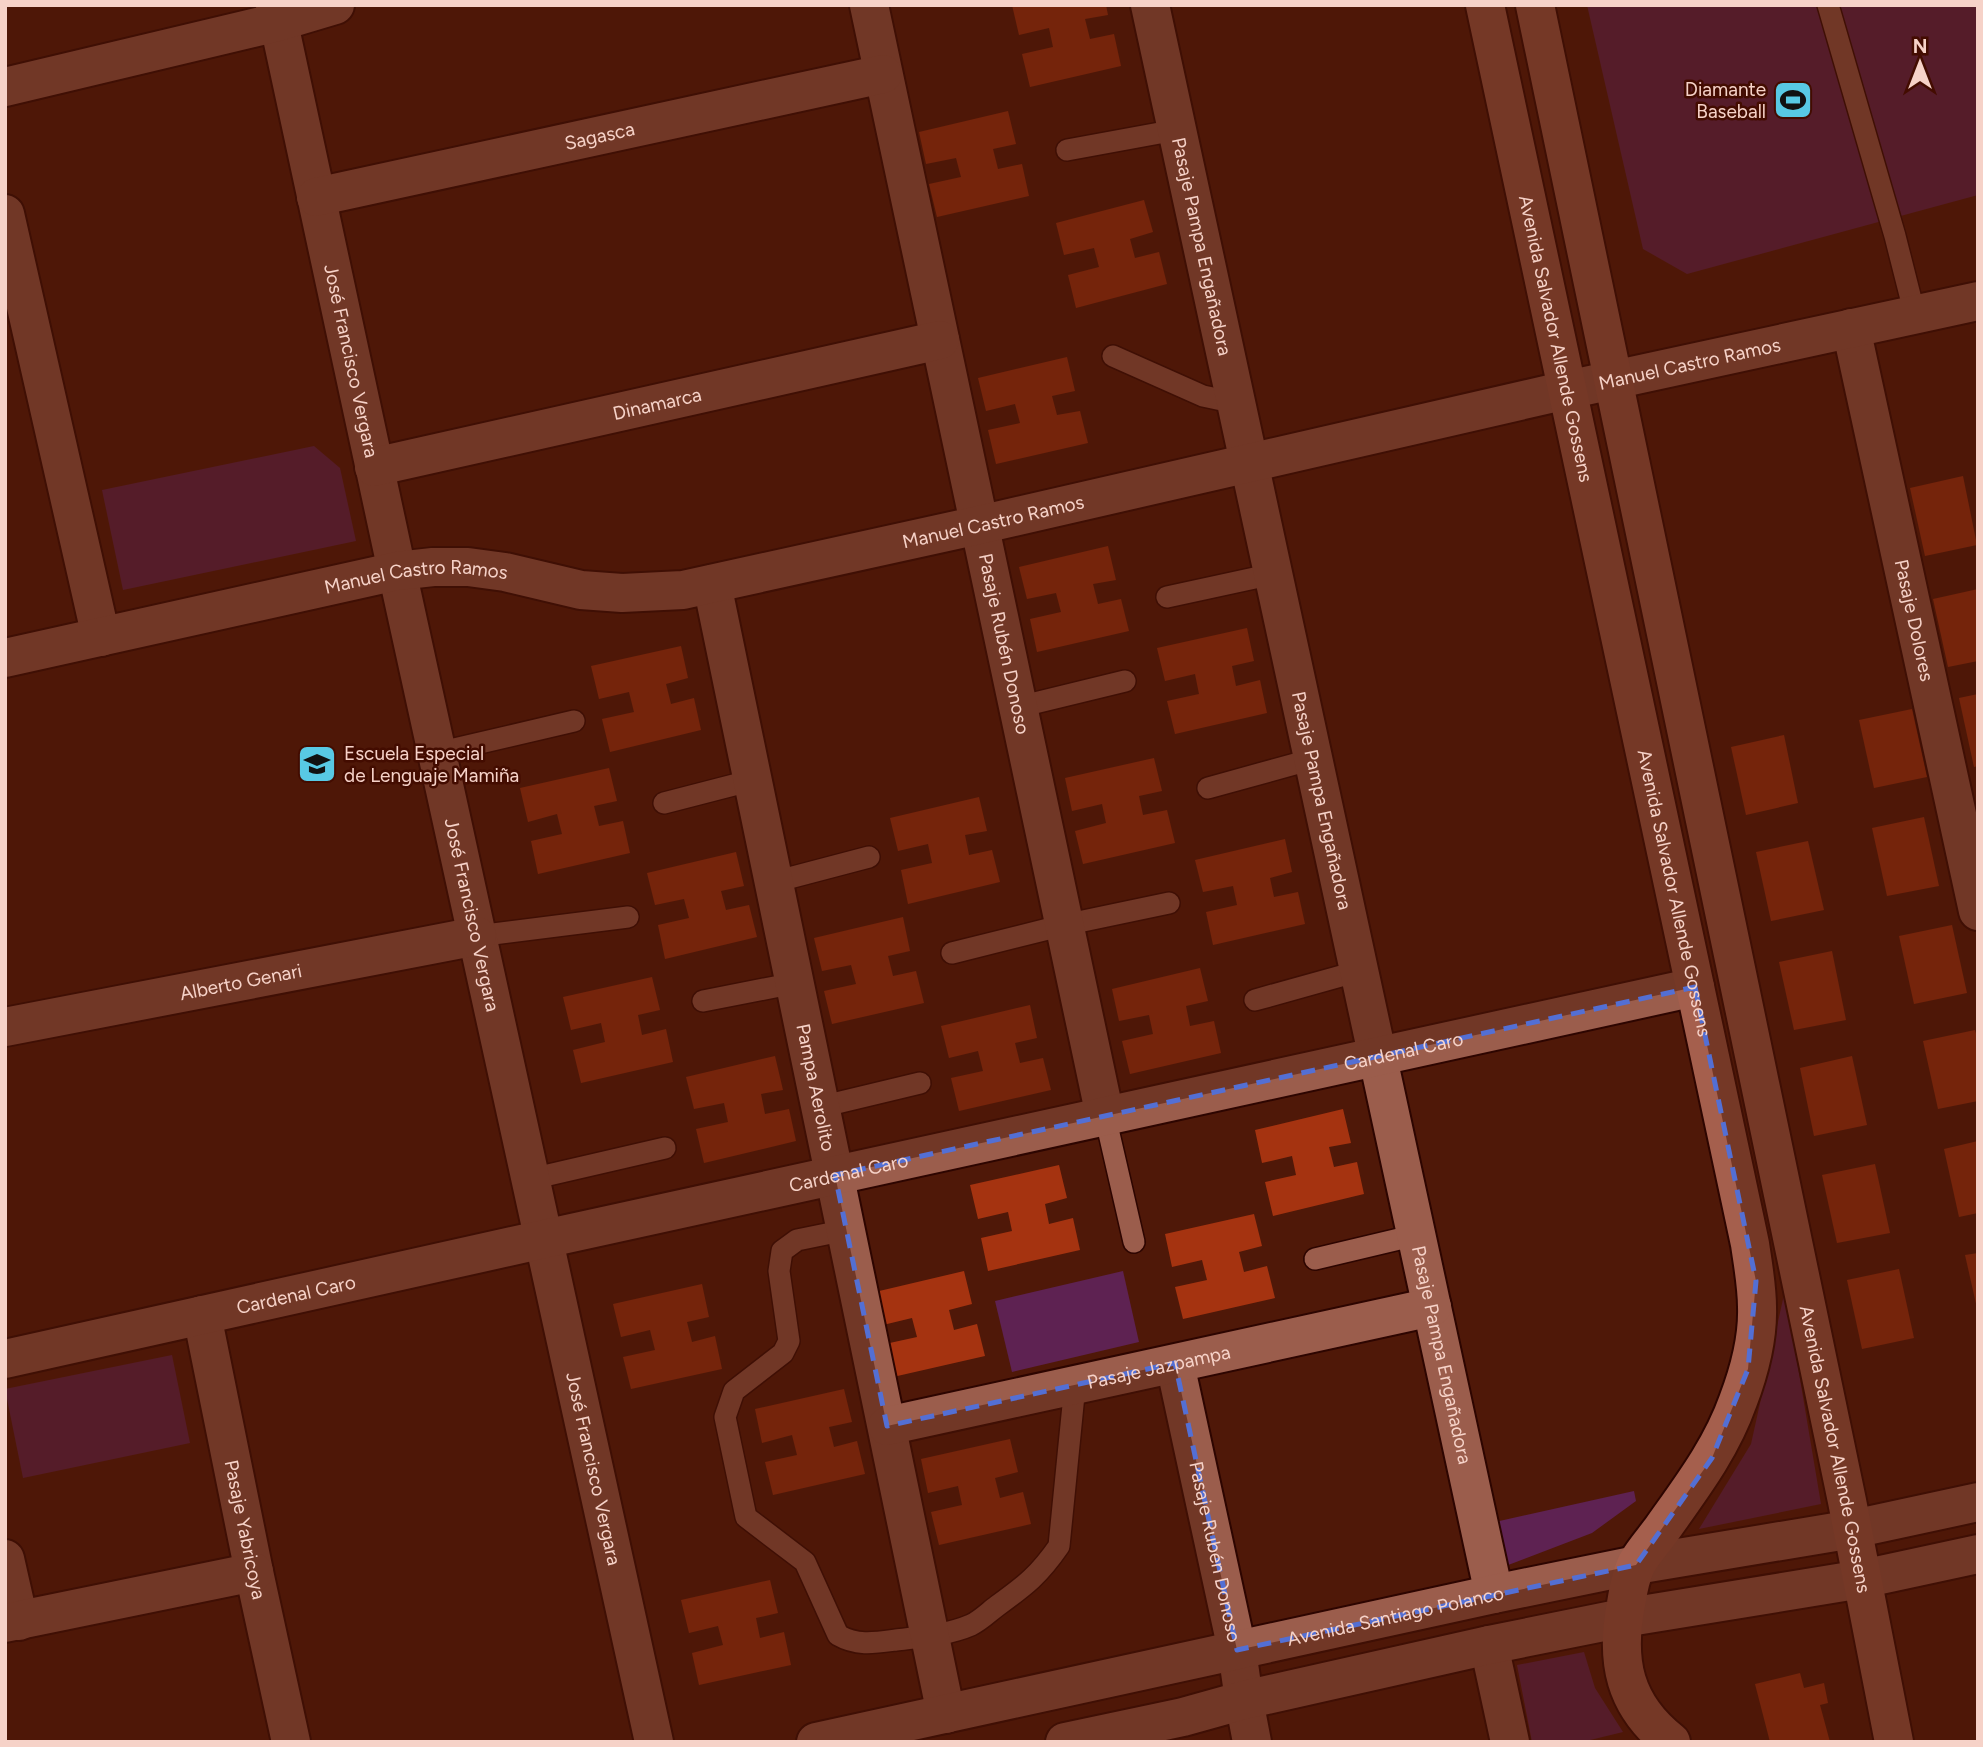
<svg xmlns="http://www.w3.org/2000/svg" width="1983" height="1747" font-family="Figtree,sans-serif">
<style>
.green{fill:#5e2252}
.building{fill:#a53310}
.lines{fill:none;stroke-linecap:round;stroke-linejoin:round}
.service-casing{stroke:#2d0500;stroke-width:24}
.minor-casing{stroke:#2d0500;stroke-width:42}
.tertiary-casing{stroke:#2d0500;stroke-width:42}
.secondary-casing{stroke:#2d0500;stroke-width:42}
.service{stroke:#9b5d4c;stroke-width:21}
.minor{stroke:#9b5d4c;stroke-width:38}
.tertiary{stroke:#9b5d4c;stroke-width:38}
.secondary{stroke:#a55f4d;stroke-width:38}
.marked{fill:none;stroke:#536fd4;stroke-width:5;stroke-dasharray:14 9;stroke-linejoin:round}
.labels{text-anchor:middle;stroke-width:5;stroke-linejoin:round;paint-order:stroke}
.poi-label{font-size:19px;fill:#f6d2c8;stroke:#430c00;text-anchor:end}
.street-label{font-size:19px;fill:#f6d2c8;stroke:#430c00}
</style>
<rect width="100%" height="100%" fill="#4f1808"/>
<g class="green">
<path d="M1587,5H1978V195L1687,274L1643,249Z"/>
<path d="M314,446L340,468L356,541L123,590L102,490Z"/>
<path d="M1123,1271L1139,1342L1012,1372L995,1301Z"/>
<path d="M1785,1290L1821,1504L1699,1529L1751,1444Z"/>
<path d="M172,1355L190,1443L23,1478L5,1389Z"/>
<path d="M1634,1491L1636,1501L1592,1533L1503,1567L1495,1522Z"/>
<path d="M1584,1652L1595,1688L1623,1732L1582,1742H1532L1517,1665Z"/>
</g>
<g class="building">
<path d="M1012,5H1106L1108,15L1085,19L1090,39L1114,34L1121,66L1030,87L1022,54L1053,47L1049,28L1019,35Z"/>
<path d="M1008,111L1016,144L993,149L998,169L1022,164L1029,196L937,217L929,184L961,177L956,158L926,164L919,132Z"/>
<path d="M1144,200L1153,232L1130,239L1135,258L1159,252L1167,284L1076,308L1068,275L1099,267L1094,248L1064,255L1056,223Z"/>
<path d="M1067,357L1075,391L1052,396L1057,415L1080,411L1088,443L996,464L988,430L1020,423L1015,404L986,411L978,378Z"/>
<path d="M1963,476L1977,545L1925,556L1910,488Z"/>
<path d="M1108,546L1116,580L1093,584L1098,604L1121,599L1129,631L1037,652L1030,619L1061,612L1056,593L1027,599L1019,567Z"/>
<path d="M1978,589V661L1948,667L1933,599Z"/>
<path d="M1247,628L1254,661L1232,666L1236,686L1260,680L1267,713L1175,734L1167,701L1199,694L1195,674L1165,681L1157,648Z"/>
<path d="M681,646L688,678L666,684L671,704L694,698L701,730L610,752L602,719L634,712L629,692L599,699L591,666Z"/>
<path d="M1978,694V766L1974,767L1959,698Z"/>
<path d="M1912,709L1927,777L1874,788L1859,720Z"/>
<path d="M1784,735L1798,803L1746,815L1731,747Z"/>
<path d="M1154,758L1162,791L1139,796L1143,815L1167,810L1175,843L1083,864L1075,831L1106,823L1102,804L1072,811L1065,778Z"/>
<path d="M609,768L617,801L594,806L599,826L623,821L630,853L538,874L531,841L562,834L557,814L528,822L520,788Z"/>
<path d="M979,797L987,831L965,835L969,855L992,850L1000,882L908,904L901,870L932,863L928,844L898,851L890,818Z"/>
<path d="M1924,817L1939,886L1887,896L1872,828Z"/>
<path d="M1285,839L1292,872L1270,878L1274,897L1298,892L1305,924L1213,945L1206,912L1237,905L1233,886L1203,892L1195,860Z"/>
<path d="M1808,841L1824,910L1771,921L1756,852Z"/>
<path d="M736,852L744,886L721,891L726,910L749,905L757,937L665,959L658,925L689,918L684,899L655,905L647,873Z"/>
<path d="M903,917L910,951L888,956L893,976L916,971L924,1003L832,1024L824,991L856,984L851,965L822,971L814,938Z"/>
<path d="M1952,925L1967,993L1914,1004L1899,936Z"/>
<path d="M1832,951L1846,1020L1794,1030L1779,962Z"/>
<path d="M1200,968L1208,1001L1186,1006L1190,1026L1214,1021L1221,1053L1130,1074L1122,1041L1153,1034L1149,1015L1119,1021L1112,989Z"/>
<path d="M652,977L660,1010L638,1015L642,1035L666,1029L673,1062L581,1083L573,1050L605,1042L601,1023L571,1030L563,997Z"/>
<path d="M1030,1005L1037,1038L1015,1043L1020,1063L1043,1058L1051,1090L959,1111L951,1078L983,1071L978,1051L949,1058L941,1026Z"/>
<path d="M1975,1030L1978,1041V1101L1938,1109L1923,1041Z"/>
<path d="M775,1056L783,1090L761,1094L765,1114L789,1109L796,1141L704,1163L696,1129L728,1122L724,1103L694,1109L686,1077Z"/>
<path d="M1852,1056L1867,1125L1814,1136L1800,1068Z"/>
<path d="M1343,1109L1351,1143L1329,1147L1334,1167L1357,1162L1364,1194L1273,1216L1265,1182L1296,1175L1292,1156L1262,1163L1255,1130Z"/>
<path d="M1978,1141V1213L1959,1217L1944,1149Z"/>
<path d="M1875,1164L1890,1233L1837,1243L1822,1175Z"/>
<path d="M1059,1165L1067,1198L1045,1204L1049,1224L1073,1218L1080,1250L988,1271L981,1238L1012,1231L1008,1212L978,1219L970,1185Z"/>
<path d="M1254,1214L1262,1246L1239,1252L1244,1272L1267,1266L1275,1298L1183,1319L1175,1287L1207,1280L1202,1260L1172,1267L1165,1234Z"/>
<path d="M1978,1253V1307L1977,1308L1965,1255Z"/>
<path d="M1899,1269L1914,1338L1862,1349L1847,1280Z"/>
<path d="M964,1271L972,1304L949,1310L954,1330L977,1324L985,1356L893,1377L885,1344L917,1337L912,1318L883,1325L875,1292Z"/>
<path d="M702,1284L709,1317L687,1322L692,1342L715,1336L722,1369L631,1389L623,1357L655,1350L650,1330L621,1337L613,1304Z"/>
<path d="M844,1389L852,1422L829,1427L834,1447L857,1441L865,1474L773,1495L765,1462L797,1455L792,1435L762,1443L755,1409Z"/>
<path d="M1010,1439L1018,1472L995,1478L1000,1498L1023,1492L1031,1524L939,1545L931,1512L962,1505L958,1486L928,1493L921,1459Z"/>
<path d="M770,1580L778,1613L756,1618L760,1638L784,1632L791,1665L699,1685L692,1653L723,1645L718,1626L689,1633L681,1600Z"/>
<path d="M1800,1673L1804,1688L1824,1683L1828,1703L1820,1705L1830,1742H1770L1755,1684Z"/>
</g>
<g class="lines">
<g class="service-casing">
<g id="service">
<path d="M1828,5L1895,236L1915,315"/>
<path d="M1067,150L1176,130"/>
<path d="M1113,356L1203,396L1236,403"/>
<path d="M1167,597L1273,574"/>
<path d="M1018,707L1125,681"/>
<path d="M437,753L574,721"/>
<path d="M1208,788L1313,759"/>
<path d="M664,803L753,780"/>
<path d="M774,882L869,857"/>
<path d="M477,936L628,917"/>
<path d="M952,953L1064,925L1169,903"/>
<path d="M1255,1000L1359,971"/>
<path d="M703,1001L795,983"/>
<path d="M820,1107L920,1083"/>
<path d="M1105,1116L1134,1242"/>
<path d="M531,1179L665,1148"/>
<path d="M846,1230L797,1240L782,1251L779,1271L789,1341L783,1353L734,1391L725,1417L746,1517L805,1562L838,1635C857,1646 874,1643 896,1640C920,1637 948,1635 971,1625C980,1621 989,1612 997,1606C1026,1585 1039,1575 1059,1546L1075,1385"/>
<path d="M1315,1259L1416,1235"/>
</g>
</g>
<g class="minor-casing">
<g id="minor">
<path id="s1" d="M275,5L397,571L654,1742"/>
<path id="s2" d="M869,5L1105,1116"/>
<path id="s3" d="M1150,5L1494,1594"/>
<path d="M5,87L278,22L335,5"/>
<path id="s4" d="M316,197L883,74"/>
<path d="M5,214L101,637"/>
<path id="s5" d="M1851,328L1978,911"/>
<path id="s6" d="M374,467L940,340"/>
<path id="s7" d="M712,584L946,1714"/>
<path id="s8" d="M5,1027L477,936"/>
<path id="s9" d="M202,1315L254,1572L291,1742"/>
<path id="s10" d="M5,1359L544,1239L1695,987"/>
<path id="s11" d="M1175,1364L1237,1650L1244,1700L1252,1742"/>
<path id="s12" d="M887,1426L1432,1307"/>
<path d="M5,1559L19,1621"/>
<path d="M5,1623L254,1572"/>
<path d="M1489,1645L1510,1742"/>
</g>
</g>
<g class="tertiary-casing">
<g id="tertiary">
<path id="s13" d="M5,658L397,571L433,567H468L505,572L581,590L622,593L683,590L979,525L1567,390L1978,301"/>
<path id="s14" d="M816,1742L1494,1594L1636,1565L1853,1529L1978,1502"/>
<path d="M1065,1742L1183,1717L1244,1700L1489,1645L1623,1618L1862,1579L1978,1554"/>
</g>
</g>
<g class="secondary-casing">
<g id="secondary">
<path id="s15" d="M1485,5L1750,1244C1753,1265 1757,1286 1757,1307C1758,1338 1749,1372 1738,1401C1721,1449 1691,1488 1662,1529C1654,1540 1644,1551 1637,1563C1631,1575 1628,1591 1626,1604C1615,1661 1624,1705 1671,1742"/>
<path id="s16" d="M1535,5L1847,1501L1894,1742"/>
</g>
</g>
<use href="#service" class="service"/>
<use href="#minor" class="minor"/>
<use href="#tertiary" class="tertiary"/>
<use href="#secondary" class="secondary"/>
</g>
<path d="M0 0H1983V1747H0ZM1695,987L1756,1281L1748,1369L1712,1458L1636,1565L1237,1650L1175,1363L887,1426L835,1175Z" fill="#4f1808" fill-opacity=".55" fill-rule="evenodd"/>
<path class="marked" d="M1695,987L1756,1281L1748,1369L1712,1458L1636,1565L1237,1650L1175,1363L887,1426L835,1175Z"/>
<defs>
<g id="stadium-square" transform="scale(2.0125)"><rect x="-9" y="-9" width="18" height="18" rx="4" fill="#58c9e4" stroke="#430c00"/><path d="M0-5a6.5 5 0 1 0 0 10a6.5 5 0 1 0 0-10ZM-3.5-1.8h7v3.6h-7Z" fill="#111"/></g>
<g id="school-square" transform="scale(2.0125)"><rect x="-9" y="-9" width="18" height="18" rx="4" fill="#58c9e4" stroke="#430c00"/><path d="M0-5L7-2L0 1L-7-2ZM-4 1L0 2.5L4 1V4Q0 6-4 4Z" fill="#111"/></g>
</defs>
<g fill-rule="evenodd">
<use href="#stadium-square" x="1793" y="100"/>
<use href="#school-square" x="317" y="764"/>
</g>
<g class="labels">
<g class="poi-label">
<text x="1766" y="96">Diamante<tspan x="1766" dy="22">Baseball</tspan></text>
<text x="344" y="760" text-anchor="start">Escuela Especial<tspan x="344" dy="22">de Lenguaje Mamiña</tspan></text>
</g>
<g class="street-label">
<text dy="7" stroke="none"><textPath href="#s4" startOffset="290">Sagasca</textPath></text>
<text dy="7" stroke="none"><textPath href="#s3" startOffset="247">Pasaje Pampa Engañadora</textPath></text>
<text dy="7" stroke="none"><textPath href="#s15" startOffset="341">Avenida Salvador Allende Gossens</textPath></text>
<text dy="7" stroke="none"><textPath href="#s1" startOffset="364">José Francisco Vergara</textPath></text>
<text dy="7" stroke="none"><textPath href="#s13" startOffset="1722">Manuel Castro Ramos</textPath></text>
<text dy="7" stroke="none"><textPath href="#s6" startOffset="290">Dinamarca</textPath></text>
<text dy="7" stroke="none"><textPath href="#s13" startOffset="1008">Manuel Castro Ramos</textPath></text>
<text dy="7" stroke="none"><textPath href="#s13" startOffset="420">Manuel Castro Ramos</textPath></text>
<text dy="7" stroke="none"><textPath href="#s5" startOffset="299">Pasaje Dolores</textPath></text>
<text dy="7" stroke="none"><textPath href="#s2" startOffset="653">Pasaje Rubén Donoso</textPath></text>
<text dy="7" stroke="none"><textPath href="#s3" startOffset="814">Pasaje Pampa Engañadora</textPath></text>
<text dy="7" stroke="none"><textPath href="#s15" startOffset="908">Avenida Salvador Allende Gossens</textPath></text>
<text dy="7" stroke="none"><textPath href="#s1" startOffset="931">José Francisco Vergara</textPath></text>
<text dy="7" stroke="none"><textPath href="#s8" startOffset="240">Alberto Genari</textPath></text>
<text dy="7" stroke="none"><textPath href="#s10" startOffset="1432">Cardenal Caro</textPath></text>
<text dy="7" stroke="none"><textPath href="#s7" startOffset="514">Pampa Aerolito</textPath></text>
<text dy="7" stroke="none"><textPath href="#s10" startOffset="864">Cardenal Caro</textPath></text>
<text dy="7" stroke="none"><textPath href="#s10" startOffset="298">Cardenal Caro</textPath></text>
<text dy="7" stroke="none"><textPath href="#s3" startOffset="1381">Pasaje Pampa Engañadora</textPath></text>
<text dy="7" stroke="none"><textPath href="#s12" startOffset="278">Pasaje Jazpampa</textPath></text>
<text dy="7" stroke="none"><textPath href="#s16" startOffset="1475">Avenida Salvador Allende Gossens</textPath></text>
<text dy="7" stroke="none"><textPath href="#s1" startOffset="1498">José Francisco Vergara</textPath></text>
<text dy="7" stroke="none"><textPath href="#s9" startOffset="219">Pasaje Yabricoya</textPath></text>
<text dy="7" stroke="none"><textPath href="#s11" startOffset="192">Pasaje Rubén Donoso</textPath></text>
<text dy="7" stroke="none"><textPath href="#s14" startOffset="593">Avenida Santiago Polanco</textPath></text>
</g>
</g>
<rect width="1983" height="1747" fill="none" stroke="#f6d2c8" stroke-width="14"/>
<g transform="translate(1920 63)" stroke="#430c00" stroke-width="5" paint-order="stroke">
<path d="M0-5L12 26L0 18L-12 26Z" fill="#f6d2c8"/>
<text y="-10" font-size="19" font-weight="bold" text-anchor="middle" fill="#f6d2c8">N</text>
</g>
</svg>
